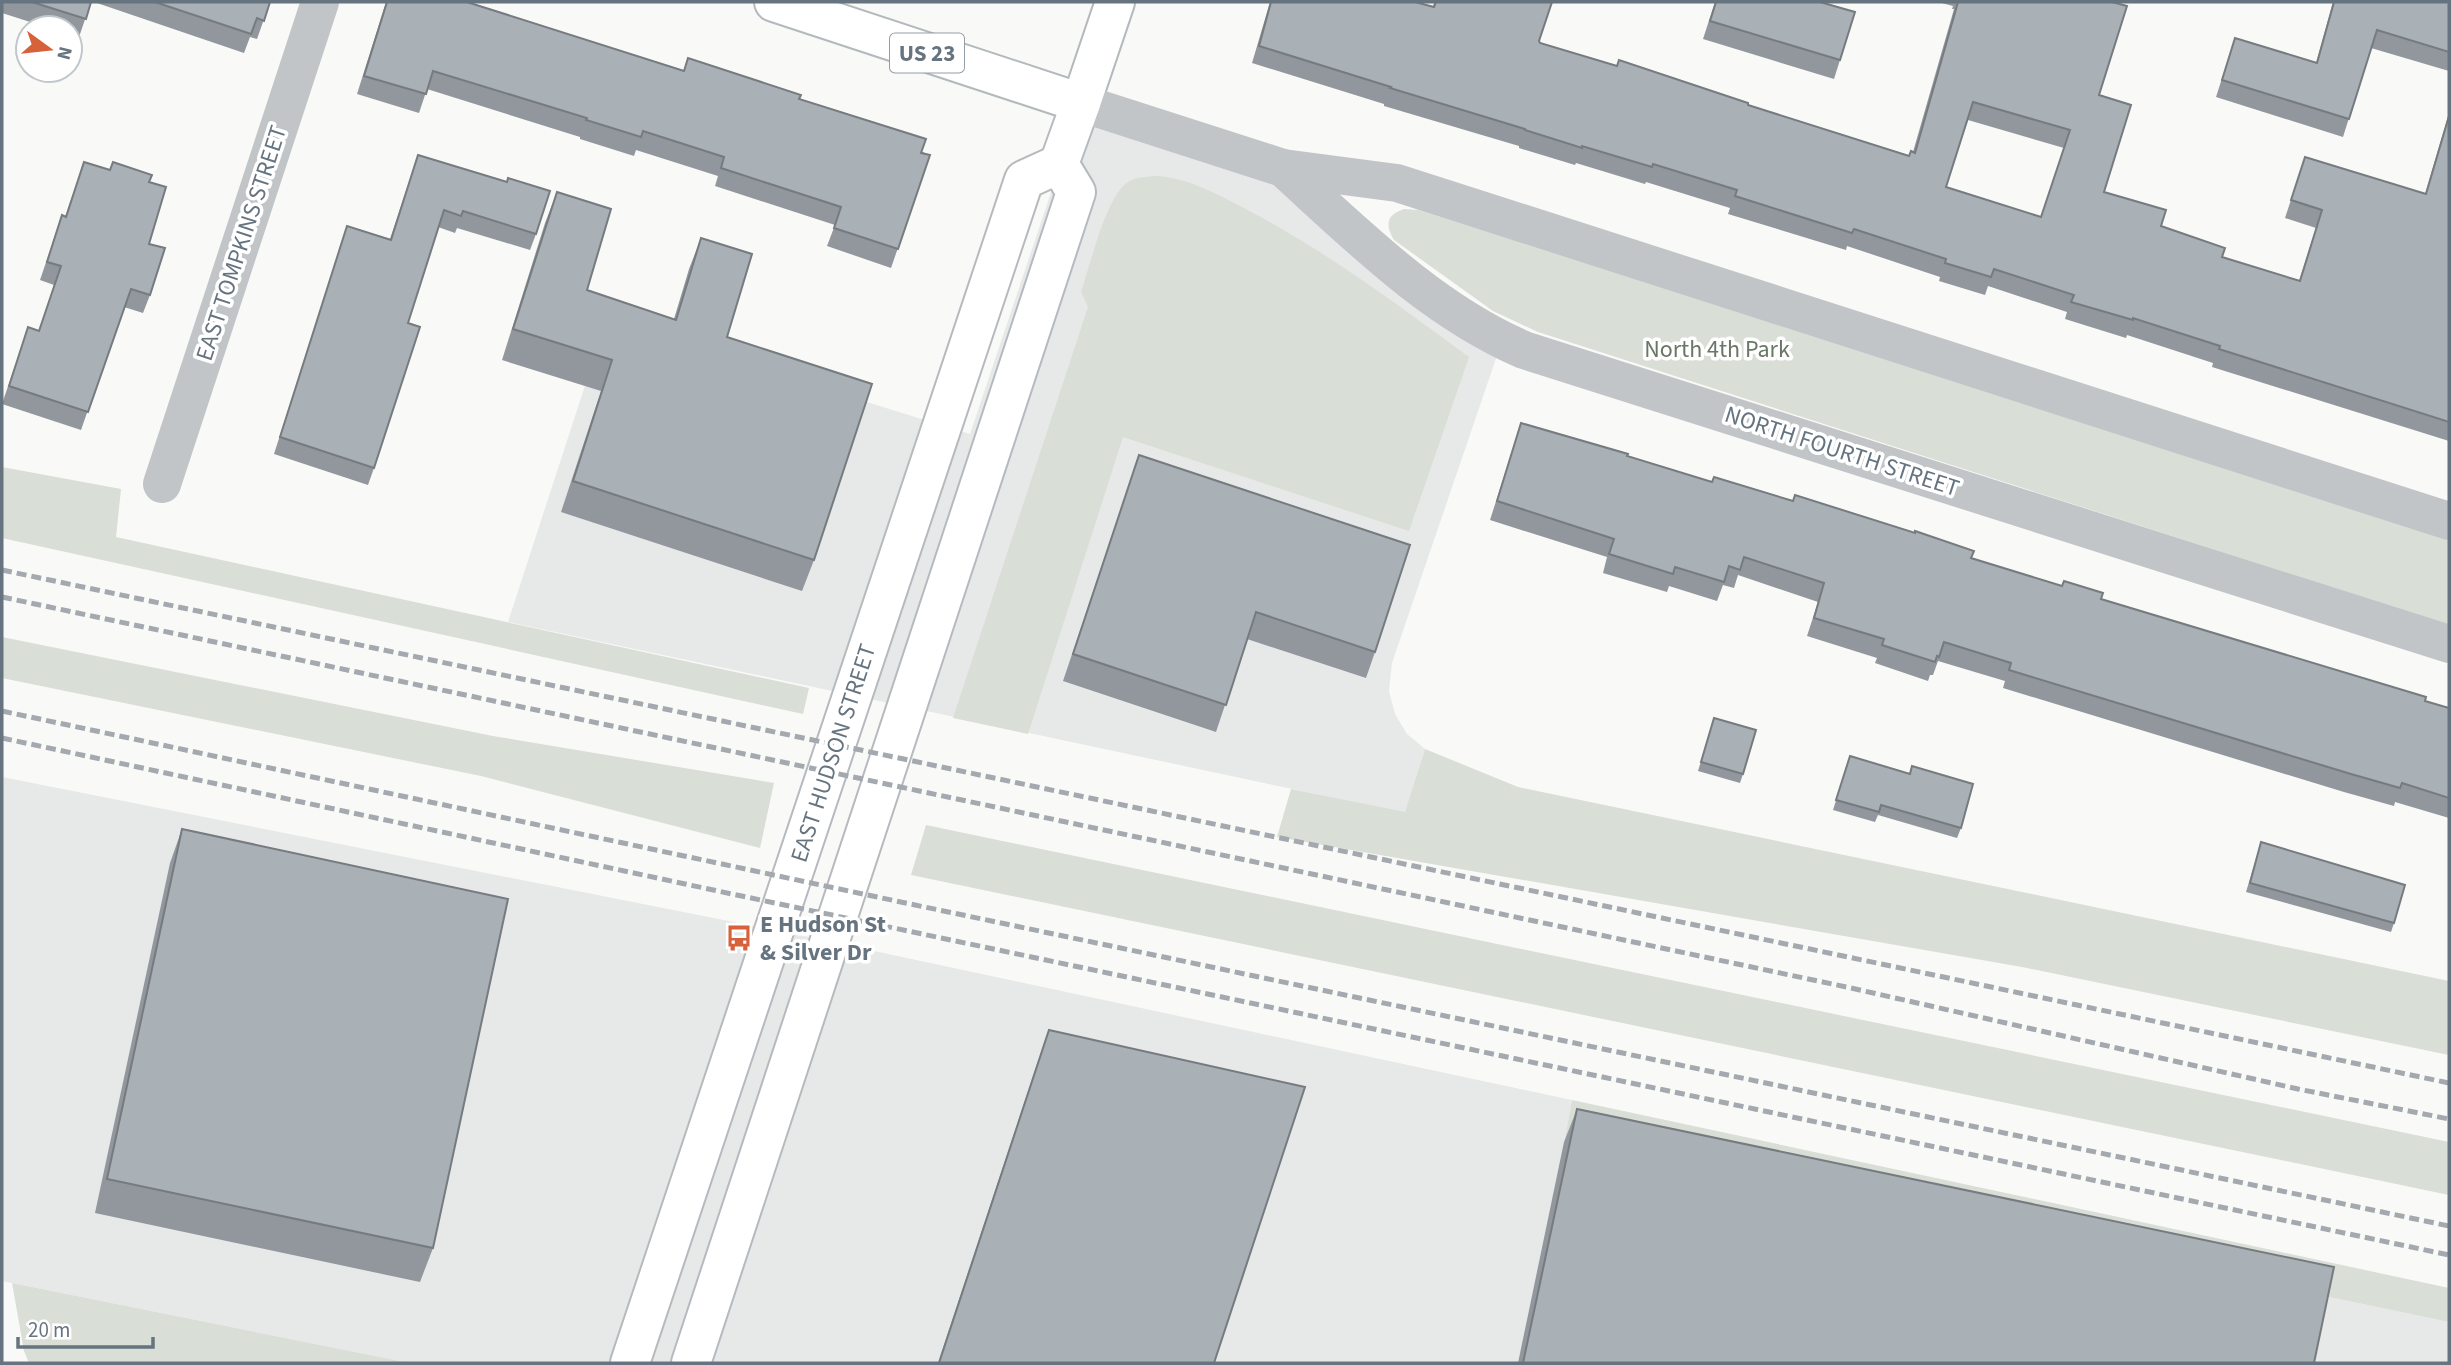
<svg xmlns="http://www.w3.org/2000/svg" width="2451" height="1365" font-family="'Source Sans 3',sans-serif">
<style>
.built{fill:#e7e8e8}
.green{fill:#d9ded7}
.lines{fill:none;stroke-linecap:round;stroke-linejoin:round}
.secondary-casing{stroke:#b6babf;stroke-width:42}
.primary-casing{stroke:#b4b9bd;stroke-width:42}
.street{stroke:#c1c5c8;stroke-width:38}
.secondary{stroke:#fff;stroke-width:38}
.primary{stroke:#fff;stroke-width:38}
.rail{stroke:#a3a9ae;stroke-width:5;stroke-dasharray:10 5;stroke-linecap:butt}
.wall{fill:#91979d;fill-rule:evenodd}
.building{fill:#a9b0b6;stroke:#767b7f;stroke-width:2;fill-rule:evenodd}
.labels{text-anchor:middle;stroke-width:7;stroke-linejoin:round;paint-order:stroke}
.shield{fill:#fff;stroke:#949ea6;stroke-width:2}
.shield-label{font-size:23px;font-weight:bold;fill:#667480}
.street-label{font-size:24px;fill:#667480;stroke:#fff}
.park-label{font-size:24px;fill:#687865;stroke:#fff}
.poi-label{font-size:24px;font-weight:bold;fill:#667480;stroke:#fff;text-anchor:start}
</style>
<rect width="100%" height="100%" fill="#f9f9f7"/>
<g class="built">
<path d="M1081,103L1283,168L1502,341L1392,663L1389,691L1395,714L1407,734L1425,749L1405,813L508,622L606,321L970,434Z"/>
<path d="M2,777L804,936L1572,1100L1565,1138L2449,1322V1363H410L2,1281Z"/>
</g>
<g class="green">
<path d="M1155,176C1185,177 1213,192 1240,206C1322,248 1395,303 1469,357L1409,531L1123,437L1028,734L953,718L1088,307L1081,292C1090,266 1106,196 1128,182C1137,177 1145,177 1155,176Z"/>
<path d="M1404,209L1419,210L2449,540V625L1538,332L1493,311L1394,240C1385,225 1386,215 1404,209Z"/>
<path d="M2,467L121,489L116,537L809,688L803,714L2,538Z"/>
<path d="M2,637L493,736L774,783L760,848L481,776L2,678Z"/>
<path d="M1425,749L1518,787L2449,981V1055L2022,967L1277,837L1291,789L1405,812Z"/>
<path d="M926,825L2449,1142V1195L911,875Z"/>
<path d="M1572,1100L2449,1288V1322L1565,1138Z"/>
<path d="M12,1283L410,1363H29L24,1351Z"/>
</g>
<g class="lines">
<g class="secondary-casing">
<g id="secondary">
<path d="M630,1363L1024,180L1059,164L1081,103"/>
<path d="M691,1363L1076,192L1059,164"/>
</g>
</g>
<g class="primary-casing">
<path id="primary" d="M774,2L1081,103L1115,2"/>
</g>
<g class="street">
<path d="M1081,103L1283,168L1397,183L2449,521"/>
<path d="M1283,168C1357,235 1431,310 1524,350L2449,644"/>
<path d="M162,484L320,2"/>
</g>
<use href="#secondary" class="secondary"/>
<use href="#primary" class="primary"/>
<g class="rail">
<path d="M2,570L2449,1083"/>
<path d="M2,597L1851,988L2298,1089L2449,1119"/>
<path d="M2,711L896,901L2449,1226"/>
<path d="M2,738L732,894L2449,1255"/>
</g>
</g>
<g class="wall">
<path d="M2,2H91L79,37L70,35V28H49L2,13Z"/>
<path d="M94,2H270L257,39L250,37L244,53Z"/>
<path d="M386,2H467L683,71L799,99L930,155L891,268L827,246L835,225L715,186L718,176L636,150L634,156L580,139V137L427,89L419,113L357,94Z"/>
<path d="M1270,2H1415L1433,7L1434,2H1552L1539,41L1540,43L1748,105L1909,156L1913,152L1954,9H1952L1953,6L1938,2H2112L2099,95L2104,192L2161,226L2222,257L2299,281L2316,228L2285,218L2305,157L2425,194L2449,113V441L2212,367L2213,363L2127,335L2126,338L2065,319L2067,312L1988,286L1985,295L1939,281L1940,277L1847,246L1846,250L1728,214L1730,208L1646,182L1645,184L1576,163L1575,165L1519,148V146L1384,106V104L1252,63ZM1968,120L2064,148L2041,217L1946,187Z"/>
<path d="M1715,2H1820L1840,60L1834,79L1703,39Z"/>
<path d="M2333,2H2449V71L2371,48L2343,137L2216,97L2235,38L2316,63Z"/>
<path d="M418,155L536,234L530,250L457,228L455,233L438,227L408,323L374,468L368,485L274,454L347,226L390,239Z"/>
<path d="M84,162L110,170L113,162L149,182L150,295L143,313L124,307L81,430L2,404L28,327L39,331L54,285L40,280L62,215L65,217Z"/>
<path d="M557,192L587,290L674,319L689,269L701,238L727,337L814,560L802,591L561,512L601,391L502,360L545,223Z"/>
<path d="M1521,423L1712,482L1971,558L2449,708V818L2395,802L2394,806L2344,792L2003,688L2005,681L1938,661L1933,675H1930L1928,681L1875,663L1877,658L1807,636L1818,602L1738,575L1734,588L1723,585L1717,601L1669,586L1667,592L1603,573L1607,557L1490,520Z"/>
<path d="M1139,455L1375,652L1366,678L1247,639L1216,732L1063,681Z"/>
<path d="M1714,718L1743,774L1740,783L1698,771Z"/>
<path d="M1850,756L1909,774L1912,766L1961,828L1957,838L1878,815L1875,822L1833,810Z"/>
<path d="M182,829L433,1248L420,1282L95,1213L170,863Z"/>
<path d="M2261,842L2394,923L2391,932L2246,892Z"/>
<path d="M1049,1030L1214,1363H938L1037,1064Z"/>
<path d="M1577,1109L2314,1363H1518L1564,1142Z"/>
</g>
<g class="building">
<path d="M32,2H91L86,19Z"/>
<path d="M155,2H270L264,21L257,18L251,34Z"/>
<path d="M387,2H467L684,71L688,58L801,95L799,99L926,139L921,153L930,155L898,249L834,228L841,207L721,168L724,157L643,131L641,137L586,120L587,118L433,71L426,94L364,76Z"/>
<path d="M1271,2H1415L1434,7L1436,2H1552L1539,41L1540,43L1617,66L1619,60L1748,103V105L1909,156L1911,151L1915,153L1958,2H2112L2127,6L2099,95L2131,105L2104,192L2166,210L2161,226L2225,248L2222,257L2300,281L2322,210L2291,200L2305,157L2426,194L2449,116V422L2219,349L2220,346L2133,318V320L2071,302L2074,295L1994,269L1991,277L1945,263L1946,259L1854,229L1852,233L1735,196L1737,190L1653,164L1652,167L1582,146V148L1525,130V129L1390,88L1391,87L1259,46ZM1973,102L2070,130L2041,217L1946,187Z"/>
<path d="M1716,2H1820L1855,12L1840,60L1710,21Z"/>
<path d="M2334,2H2449V52L2377,30L2349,119L2222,80L2235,38L2317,63Z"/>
<path d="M418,155L507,182L508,178L550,191L536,234L463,211L461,216L444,210L408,323L420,327L374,468L280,437L347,226L391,240Z"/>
<path d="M84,162L110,170L113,162L152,175L149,182L166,187L149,244L165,248L150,295L131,289L88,412L9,386L28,327L39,331L61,266L47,262L62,215L66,217Z"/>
<path d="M557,192L611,209L587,290L676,320L701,238L752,254L727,337L872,384L814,560L573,481L612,360L513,329Z"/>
<path d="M1521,423L1628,454L1627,456L1712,482L1714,477L1793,501L1795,495L1915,533V531L1974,551L1971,558L2062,586L2064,581L2103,593L2101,599L2426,697L2425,701L2449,708V798L2402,783L2400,788L2351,774L2009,670L2011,663L1944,642L1939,657L1937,656L1935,662L1882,645L1884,639L1814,618L1824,583L1744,557L1740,570L1729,566L1724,582L1675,567L1673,574L1609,554L1614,539L1497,501Z"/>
<path d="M1139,455L1410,545L1375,652L1256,612L1226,705L1073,654Z"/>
<path d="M1714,718L1756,730L1743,774L1701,762Z"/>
<path d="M1850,756L1910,774L1912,766L1973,784L1961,828L1881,805L1879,812L1836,800Z"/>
<path d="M182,829L508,899L433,1248L107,1179Z"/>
<path d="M2261,842L2405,885L2394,923L2250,883Z"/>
<path d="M1049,1030L1305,1087L1214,1363H939Z"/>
<path d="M1577,1109L2334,1267L2314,1363H1523Z"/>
</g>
<defs>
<g id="bus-bare" transform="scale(2.1)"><path d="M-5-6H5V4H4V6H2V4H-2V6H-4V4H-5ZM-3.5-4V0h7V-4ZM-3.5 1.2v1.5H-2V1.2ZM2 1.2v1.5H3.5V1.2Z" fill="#d6613a" stroke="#fff" stroke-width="2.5" paint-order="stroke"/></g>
</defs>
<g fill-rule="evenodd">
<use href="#bus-bare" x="739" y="938"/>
</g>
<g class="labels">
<rect class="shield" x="890" y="33.5" width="74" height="39" rx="5"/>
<g class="shield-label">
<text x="927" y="61">US 23</text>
</g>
<g class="street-label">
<text transform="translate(241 243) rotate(-72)" y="8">EAST TOMPKINS STREET</text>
<text transform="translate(1842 451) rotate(18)" y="8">NORTH FOURTH STREET</text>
<text transform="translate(833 753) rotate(-72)" y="8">EAST HUDSON STREET</text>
</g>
<g class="park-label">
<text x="1717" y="357">North 4th Park</text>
</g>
<g class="poi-label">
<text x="760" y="932">E Hudson St<tspan x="760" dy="28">&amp; Silver Dr</tspan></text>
</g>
</g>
<rect width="2451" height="1365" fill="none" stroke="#667480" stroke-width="7"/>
<g transform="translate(49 49) rotate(105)"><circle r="33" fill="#ffffff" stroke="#c2c7cc" stroke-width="2"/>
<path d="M0-5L12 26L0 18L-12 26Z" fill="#d6613a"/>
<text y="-10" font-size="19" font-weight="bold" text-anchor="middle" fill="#667480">N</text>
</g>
<path d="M18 1337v10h135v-10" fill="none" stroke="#667480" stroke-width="3.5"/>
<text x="28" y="1337" font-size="21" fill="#667480" stroke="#ffffff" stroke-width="5" paint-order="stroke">20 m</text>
</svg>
